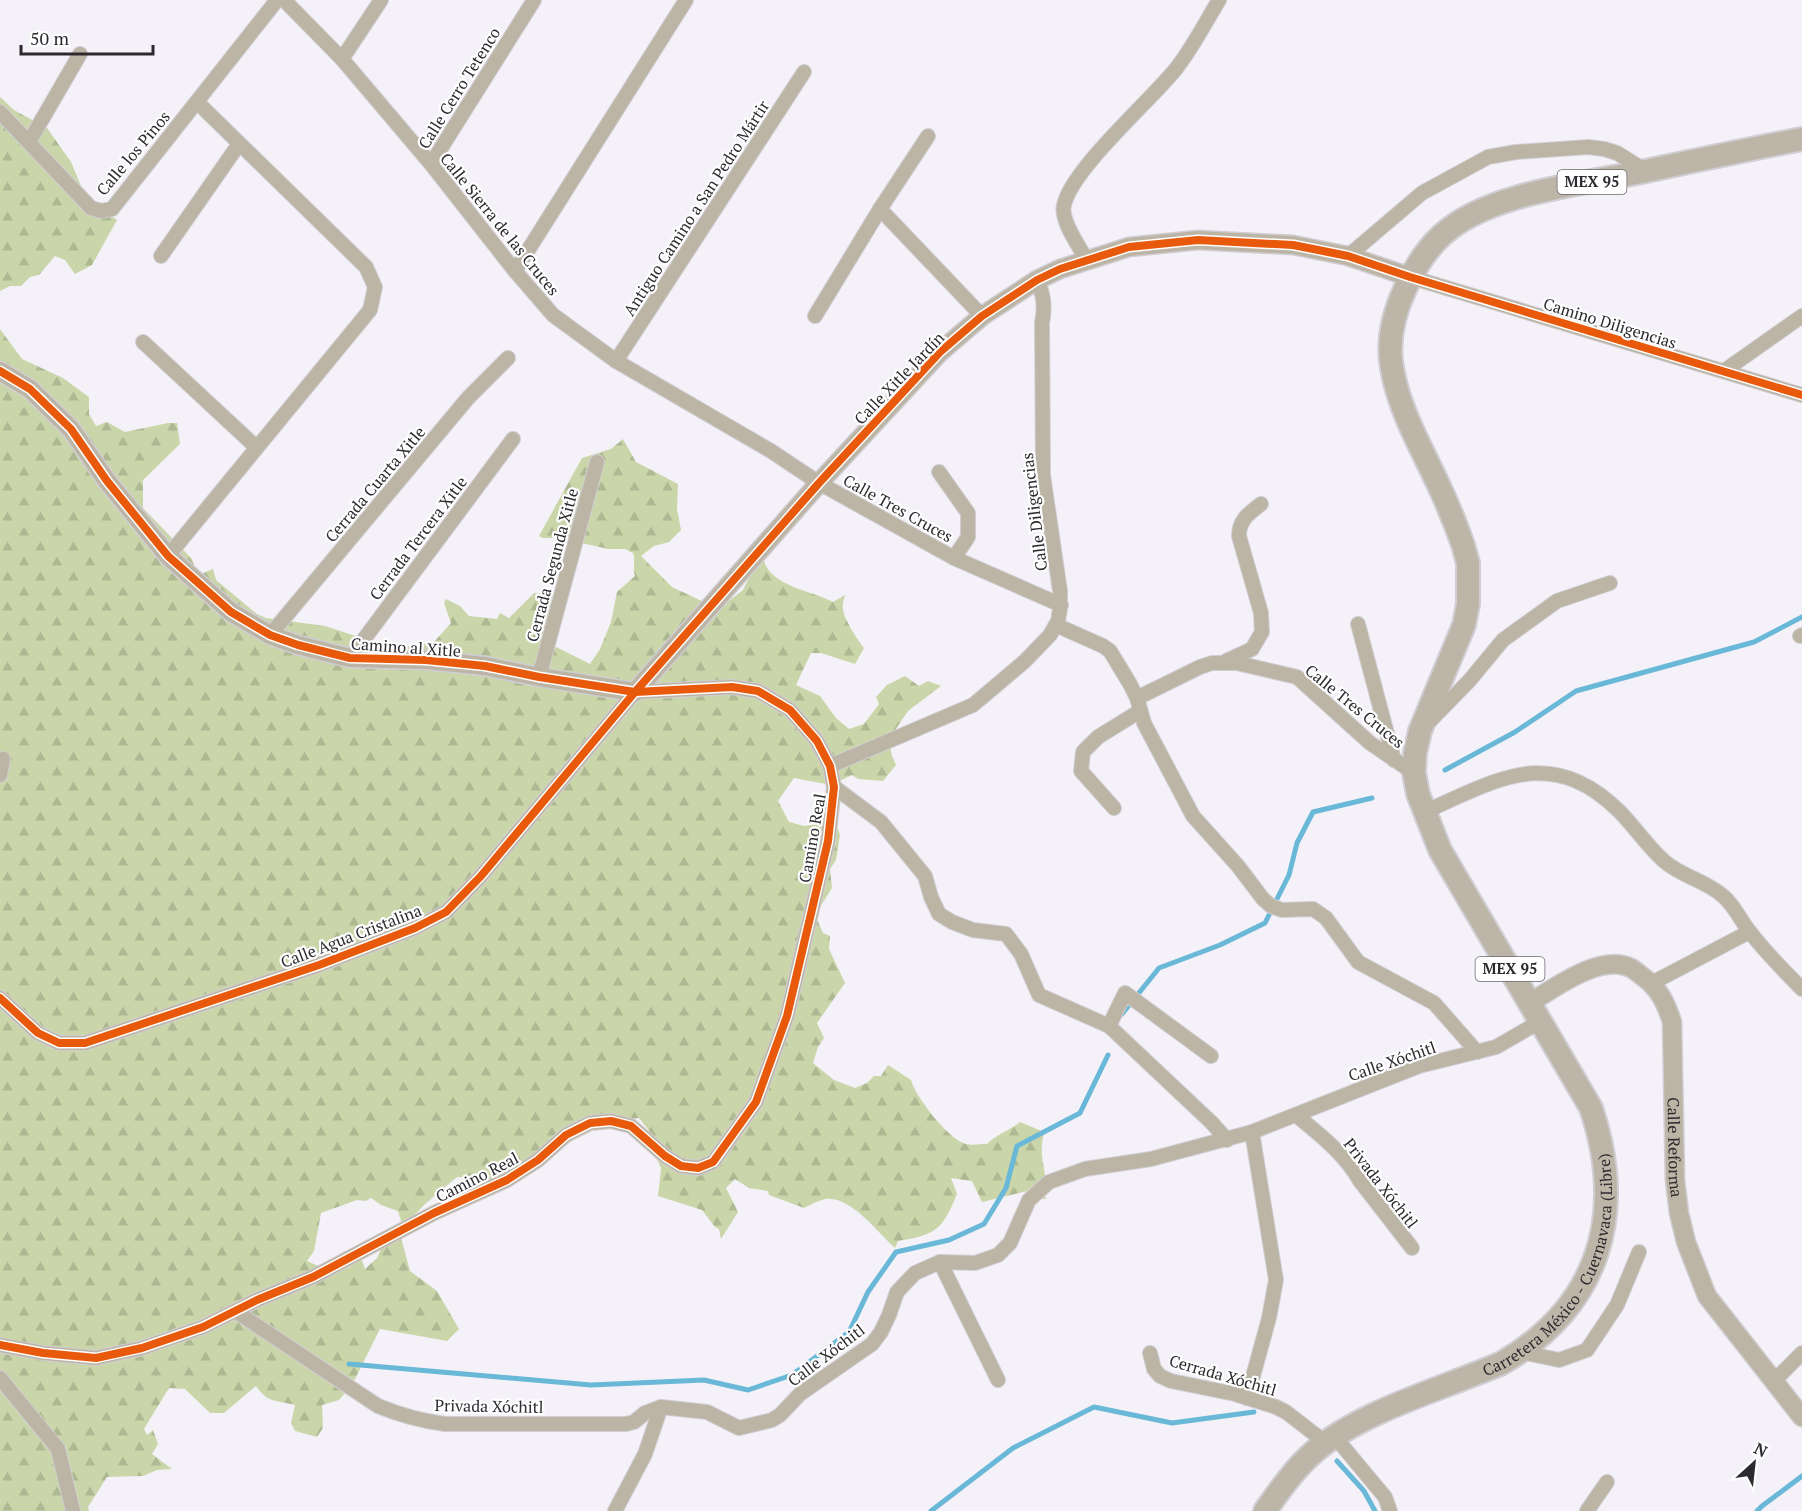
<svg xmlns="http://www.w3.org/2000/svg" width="1802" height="1511" font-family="'PT Serif',serif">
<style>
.forest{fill:url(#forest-firs)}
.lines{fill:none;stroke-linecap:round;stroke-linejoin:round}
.stream{stroke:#69b8d7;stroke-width:5}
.minor-casing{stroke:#d0ced3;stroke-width:16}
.tertiary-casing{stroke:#d0ced3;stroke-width:21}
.primary-casing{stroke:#d0ced3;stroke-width:26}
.minor{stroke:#bcb4a4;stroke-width:14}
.tertiary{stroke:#bcb4a4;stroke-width:18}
.primary{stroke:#bdb6a8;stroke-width:22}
.cycleway-casing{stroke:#fefefe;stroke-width:11}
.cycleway{stroke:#e8590c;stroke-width:8}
.labels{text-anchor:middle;stroke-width:4.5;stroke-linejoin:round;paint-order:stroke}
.shield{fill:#fefefe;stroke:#6b6a6d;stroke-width:1.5}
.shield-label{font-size:15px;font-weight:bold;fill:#2c2a2f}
.street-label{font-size:16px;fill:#2c2a2f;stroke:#fefefe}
</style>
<defs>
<pattern id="forest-firs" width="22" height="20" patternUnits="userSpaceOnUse" patternTransform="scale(1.5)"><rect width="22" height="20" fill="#cad6a9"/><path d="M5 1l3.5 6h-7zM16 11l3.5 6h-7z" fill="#aeb892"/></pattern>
</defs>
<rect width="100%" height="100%" fill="#f4f1f8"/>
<g class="forest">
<path d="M0,97L14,110L47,128L71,162L87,200L117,220L92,265L75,274L65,260L55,256L39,275L30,277L21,286H10L0,291Z"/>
<path d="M0,329L22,359L63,378L89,397V414L96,426L107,422L125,432L168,423H177L180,444L143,480V508L192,559L198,575L213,569L216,580L257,614L266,618L325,626L374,642L389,650L434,642L451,623L444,603L446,599L460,606L469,616L497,619L500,613L509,618L534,593H547L561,601L548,643L590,664L600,649L611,622L617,592L635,576C632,568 636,561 633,553L625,549H608L560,538H543L539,536L582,458L611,449L623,439L636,462L678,484L677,509L681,530L669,542L654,546L641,556L672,587L706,603H726L743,590L762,552C763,557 764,562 766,566C777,587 815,592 833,602L845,595C844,599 842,605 843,609C843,617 858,641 864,648L855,664L821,653H811L796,685L820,696L836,718L849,729L864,724L879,704L876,697L887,685L905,676L919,686L928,681L941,686L908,711L889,739L892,756L896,765L883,781L858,779L852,775L831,785L794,778L778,801L789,822L804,826L835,821L840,835L836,860L830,869L832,888L815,915L823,933L830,936L829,949L845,983L817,1023L824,1038L818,1047L813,1063L834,1080L855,1088L867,1083L874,1076H881L888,1065L911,1080C915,1096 946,1136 963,1143C969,1146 980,1144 987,1144C997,1134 1009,1131 1020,1122L1044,1132C1040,1153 1042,1155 1045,1175C1046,1185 1042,1188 1046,1199H1034L1031,1190L982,1202L972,1181L951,1178L957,1194C943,1229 936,1235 898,1241L895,1248C878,1233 851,1196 826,1199C819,1200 810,1205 804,1208L769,1195L768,1191L749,1188L735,1179L726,1188L738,1212L721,1239L719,1229L715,1227L702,1210L658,1196L661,1168L657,1159L659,1154L652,1146L650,1132L639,1118L616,1121L601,1120L520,1168L493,1179L457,1177L425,1204L403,1227L398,1211L381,1205L371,1198L366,1201L357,1200L321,1213L314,1251L307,1261L332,1272L350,1267L355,1256L362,1260L365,1269L377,1258L384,1242L399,1230L410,1271L437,1291L459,1329L447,1341L380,1329L352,1385L339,1400L322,1405L323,1428L317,1437L295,1431L291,1423L295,1405C277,1400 268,1404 256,1386L224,1413H210L185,1389L169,1388L144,1429L147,1435L153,1430L158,1444L152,1454L172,1469L157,1470L143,1476L107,1477L88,1507L89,1511H0Z"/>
</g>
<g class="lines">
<g class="stream">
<path d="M1445,770L1515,732L1576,691L1754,642L1802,617"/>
<path d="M1122,1014L1159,968L1220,945L1265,923L1289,875L1297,843L1313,812L1372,798"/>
<path d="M349,1364L591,1385L704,1380L748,1390L792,1375L849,1332L868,1292L896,1252L949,1240L984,1224L1006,1188L1017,1146L1080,1113L1108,1055"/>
<path d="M1337,1461L1364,1491L1375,1511"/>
<path d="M931,1511L1013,1448L1094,1407L1172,1423L1254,1412"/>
<path d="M1757,1511L1762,1506L1802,1476"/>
</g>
<g class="minor-casing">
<g id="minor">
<path d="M284,0L342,59L431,164L515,271L553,315L616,361L771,451L819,483L954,558L1061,605"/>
<path d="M342,59L381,0"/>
<path d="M0,112L91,208L101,211L112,209L277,0"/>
<path d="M29,142L80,54"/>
<path d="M431,164L534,0"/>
<path d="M880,209L982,316"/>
<path d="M161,256L239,144"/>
<path d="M1348,256L1422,193L1488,157L1516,152L1588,147L1604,149L1617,153L1646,171"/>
<path d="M1086,259C1079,246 1060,220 1064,205C1072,169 1149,102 1175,70C1192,49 1205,23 1219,0"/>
<path d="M515,271L686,0"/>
<path d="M1410,277L1802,395"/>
<path d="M815,316L880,209L928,136"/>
<path d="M143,342L256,447"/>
<path d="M616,361L804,72"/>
<path d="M1724,371L1802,316"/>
<path d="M939,472L968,513V537L954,558"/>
<path d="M168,556L370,310L375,287L366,267L197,102"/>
<path d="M1358,624L1394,760"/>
<path d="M1056,625L1103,646L1110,651L1130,684L1137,698L1144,723L1193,816L1238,866L1263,899L1271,906L1282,910L1313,909L1326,918L1358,962L1434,1003L1477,1052"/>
<path d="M270,635L468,398L508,358"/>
<path d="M1800,636L1802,635"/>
<path d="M350,658L513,439"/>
<path d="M1226,661L1252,649L1262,632L1261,613L1239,536C1239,520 1249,513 1261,504"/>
<path d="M539,677L597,462"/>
<path d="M1137,698L1200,667L1212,663H1237L1297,677L1370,743L1414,773"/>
<path d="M1428,723L1469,681L1503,640L1557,601L1610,583"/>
<path d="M830,766L973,705L1025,661L1050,635L1058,621L1060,609V591L1043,475L1042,323C1045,307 1044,295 1037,280"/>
<path d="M0,775L3,759"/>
<path d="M834,787L881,822L925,876L931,897L939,914L952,922L973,930L1006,934L1021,954L1039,995L1109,1026L1212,1123L1227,1140"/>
<path d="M1114,808L1081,771L1083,752L1098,737L1140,711"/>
<path d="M1424,812C1497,780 1551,744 1619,811C1634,826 1649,848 1664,861C1682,877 1705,880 1723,896C1734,905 1741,921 1750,932C1766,953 1784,971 1802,989"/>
<path d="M1652,983L1749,932"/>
<path d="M0,998L38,1033L59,1043H85L319,965L415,928L446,912L481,876L635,692L732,687L758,691L790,710L817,741L830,766L834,787L828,841L787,1016L756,1102L713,1162L698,1168L681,1166L665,1156L631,1126L611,1121L590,1123L566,1135L538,1160L507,1180L434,1213L313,1277L257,1300L203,1327L142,1348L96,1358L43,1353L0,1345"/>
<path d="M1109,1026L1125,993L1211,1056"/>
<path d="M1296,1115C1319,1134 1345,1154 1360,1181L1412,1248"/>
<path d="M940,1262L998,1380"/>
<path d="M235,1311L378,1406C400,1415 421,1421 445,1424H626L634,1422L645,1413L661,1407L707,1412L739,1428L772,1420L780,1415L800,1394L872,1344L881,1332L889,1315L897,1292L915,1273L940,1262L975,1263L998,1255L1010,1243L1029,1200L1049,1182L1085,1169L1151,1159L1252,1132L1419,1066L1496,1047L1541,1021"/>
<path d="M1521,1352L1559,1360L1587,1350L1617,1305L1639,1252"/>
<path d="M1150,1353L1154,1369L1160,1376L1171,1381L1235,1394L1276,1407L1286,1412L1326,1443"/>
<path d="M0,1378L58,1449L73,1511"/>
<path d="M1774,1381L1802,1353"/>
<path d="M1247,1398L1269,1318L1276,1280L1252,1132"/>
<path d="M1335,1437L1385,1497L1390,1511"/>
<path d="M615,1511L645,1454L661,1407"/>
<path d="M1587,1511L1607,1482"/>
</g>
</g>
<g class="tertiary-casing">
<g id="tertiary">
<path d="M0,371L30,389L71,429L107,481L168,556L231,612L270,635L298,645L350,658L426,660L485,666L539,677L635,692L819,483L940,352L982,316L1037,280L1060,269L1129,247L1198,240L1293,245L1348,256L1410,277"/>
<path id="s1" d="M1530,1003C1554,988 1601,953 1631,968C1635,970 1639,974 1642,976C1659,988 1666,1003 1672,1022L1675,1180L1679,1213L1686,1242L1707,1296L1802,1417"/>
</g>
</g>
<g class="primary-casing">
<g id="primary">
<path id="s2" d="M1265,1511C1280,1490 1295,1468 1315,1451C1363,1410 1445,1388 1502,1363C1601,1305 1626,1213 1591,1108L1440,850L1418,794L1414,773L1415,753L1420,731L1464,625L1468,604V563L1463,545C1456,525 1448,505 1439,486C1421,447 1399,410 1392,368C1387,341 1394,313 1405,289C1414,269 1425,251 1441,236C1487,192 1585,184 1646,171C1698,160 1750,149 1802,139"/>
</g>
</g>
<use href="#minor" class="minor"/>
<use href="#tertiary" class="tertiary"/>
<use href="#primary" class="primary"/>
<g class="cycleway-casing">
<g id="cycleway">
<path d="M0,371L30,389L71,429L107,481L168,556L231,612L270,635L298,645L350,658L426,660L485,666L539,677L635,692L732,687L758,691L790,710L817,741L830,766L834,787L828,841L787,1016L756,1102L713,1162L698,1168L681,1166L665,1156L631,1126L611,1121L590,1123L566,1135L538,1160L507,1180L434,1213L313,1277L257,1300L203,1327L142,1348L96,1358L43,1353L0,1345"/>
<path d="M0,998L38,1033L59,1043H85L319,965L415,928L446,912L481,876L635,692L819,483L940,352L982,316L1037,280L1060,269L1129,247L1198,240L1293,245L1348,256L1410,277L1802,395"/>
</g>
</g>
<use href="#cycleway" class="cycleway"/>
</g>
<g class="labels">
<g class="shield">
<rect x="1557.5" y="170" width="69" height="24" rx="4.5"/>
<rect x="1475.5" y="957" width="69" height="24" rx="4.5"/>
</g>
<g class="shield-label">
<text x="1592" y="187">MEX 95</text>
<text x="1510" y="974">MEX 95</text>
</g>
<g class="street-label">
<text transform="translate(459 88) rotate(-58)" y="6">Calle Cerro Tetenco</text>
<text transform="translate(133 153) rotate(-50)" y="6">Calle los Pinos</text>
<text transform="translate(696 208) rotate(-57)" y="6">Antiguo Camino a San Pedro Mártir</text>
<text transform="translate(500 224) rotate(51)" y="6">Calle Sierra de las Cruces</text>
<text transform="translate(1610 323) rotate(17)" y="6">Camino Diligencias</text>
<text transform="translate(899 378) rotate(-46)" y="6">Calle Xitle Jardín</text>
<text transform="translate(375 484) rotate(-50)" y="6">Cerrada Cuarta Xitle</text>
<text transform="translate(898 508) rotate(29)" y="6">Calle Tres Cruces</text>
<text transform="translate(1034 512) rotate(-97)" y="6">Calle Diligencias</text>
<text transform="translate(418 538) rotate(-53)" y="6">Cerrada Tercera Xitle</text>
<text transform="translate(552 565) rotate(-75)" y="6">Cerrada Segunda Xitle</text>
<text transform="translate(406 647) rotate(4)" y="6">Camino al Xitle</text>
<text transform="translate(1355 706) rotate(39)" y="6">Calle Tres Cruces</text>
<text transform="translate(812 838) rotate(-80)" y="6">Camino Real</text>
<text transform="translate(351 936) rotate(-21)" y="6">Calle Agua Cristalina</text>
<text transform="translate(1392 1061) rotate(-19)" y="6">Calle Xóchitl</text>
<text dy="6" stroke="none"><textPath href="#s1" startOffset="306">Calle Reforma</textPath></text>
<text transform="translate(477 1177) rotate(-27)" y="6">Camino Real</text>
<text transform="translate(1381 1183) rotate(52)" y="6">Privada Xóchitl</text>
<text dy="6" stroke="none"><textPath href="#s2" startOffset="400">Carretera México - Cuernavaca (Libre)</textPath></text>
<text transform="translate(826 1355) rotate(-37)" y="6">Calle Xóchitl</text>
<text transform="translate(1223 1375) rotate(16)" y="6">Cerrada Xóchitl</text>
<text transform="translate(489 1406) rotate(1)" y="6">Privada Xóchitl</text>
</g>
</g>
<g transform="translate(1754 1463) rotate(27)" stroke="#fefefe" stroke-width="4.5" paint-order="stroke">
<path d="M0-4.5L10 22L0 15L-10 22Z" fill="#2c2a2f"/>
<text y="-9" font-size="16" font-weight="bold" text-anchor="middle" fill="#2c2a2f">N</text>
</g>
<path d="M21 45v9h132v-9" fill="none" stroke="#2c2a2f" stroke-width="3"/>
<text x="30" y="45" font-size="18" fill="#2c2a2f" stroke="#fefefe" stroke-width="4.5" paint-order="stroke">50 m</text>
</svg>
